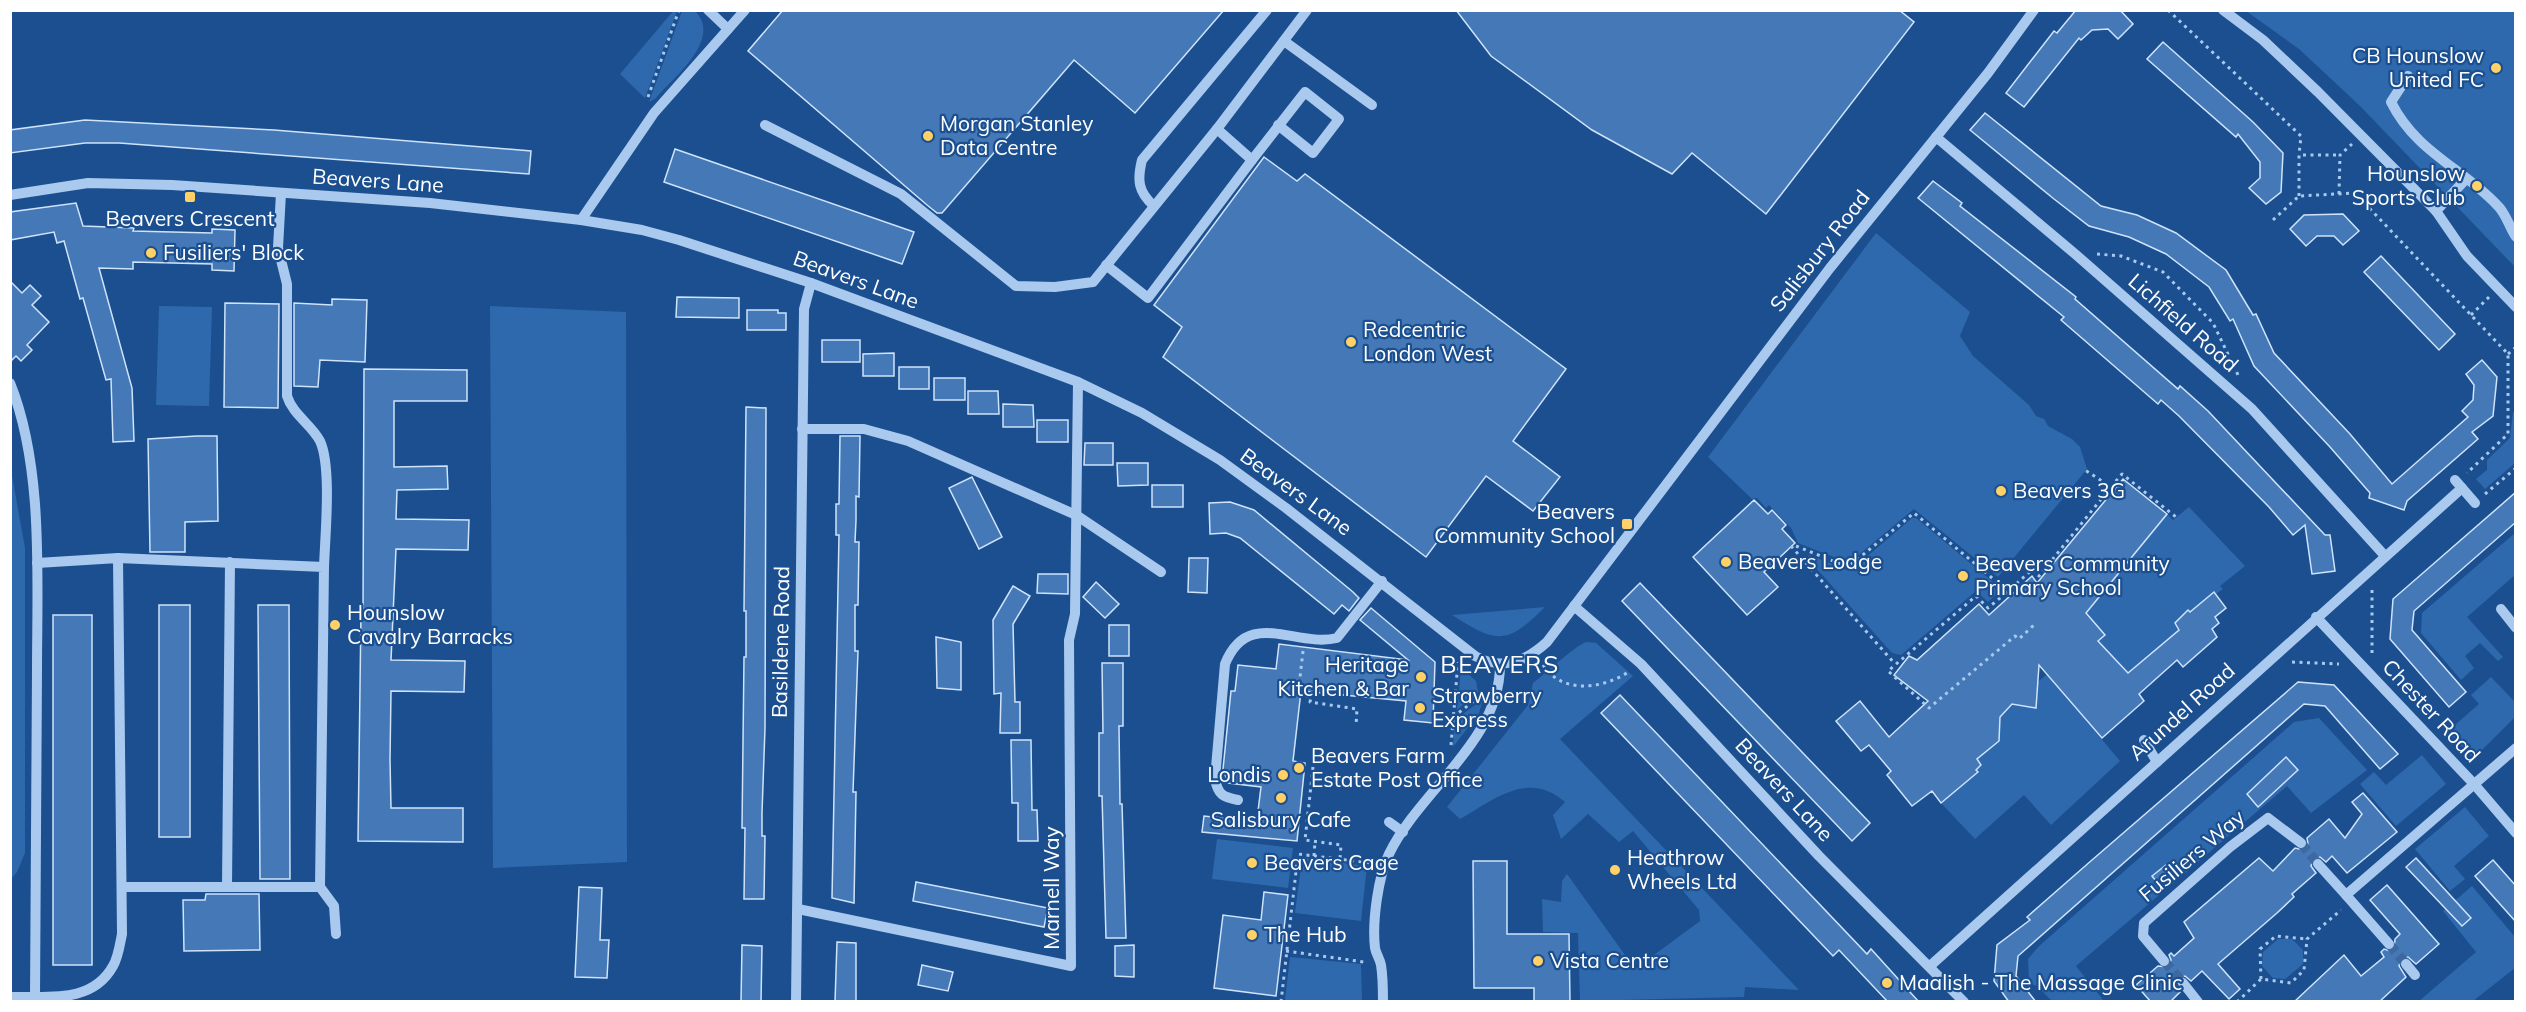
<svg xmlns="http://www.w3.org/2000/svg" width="2526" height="1012" font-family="Mulish,sans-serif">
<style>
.green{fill:#2e69ad}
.building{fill:#4478b7;stroke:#cfe3fa;stroke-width:1.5}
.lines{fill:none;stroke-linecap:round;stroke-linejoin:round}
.minor-tunnel{stroke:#3d69a0;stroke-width:10;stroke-dasharray:10 5;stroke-linecap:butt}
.path{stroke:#a9c9ee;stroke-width:3;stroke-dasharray:3 4.5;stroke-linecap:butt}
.minor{stroke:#a9c9ee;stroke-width:10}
.poi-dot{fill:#ffd166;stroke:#1b4f8f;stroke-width:2}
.labels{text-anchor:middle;stroke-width:4.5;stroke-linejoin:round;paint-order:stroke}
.poi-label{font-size:21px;fill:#fff;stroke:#1b4f8f;text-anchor:start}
.street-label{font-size:21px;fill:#fff;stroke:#1b4f8f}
.quarter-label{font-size:24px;letter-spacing:1.5px;fill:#fff;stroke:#1b4f8f}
</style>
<rect width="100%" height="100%" fill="#1b4f8f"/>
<g class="green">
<path d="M674,10L677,11L645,98L620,74Z"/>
<path d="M682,11H695C723,39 674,77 655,99L649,102Z"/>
<path d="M2246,11H2515V267L2360,106L2299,49Z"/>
<path d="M1876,233L1970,312L1960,336L1973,356L2029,405L2036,416L2044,419L2048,426L2072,439L2080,447L2087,469L1998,577L1914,509L1849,563L1798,543L1791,528L1769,505L1766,508L1757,498L1752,499L1708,457Z"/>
<path d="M159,306L212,307L209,406L156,405Z"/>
<path d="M490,306L626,312L627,862L493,868Z"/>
<path d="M2513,412L2515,413V463L2485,489L2476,479L2487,470V460L2510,438Z"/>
<path d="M11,470L25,548V853L17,872L11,879Z"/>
<path d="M2189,507L2245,566L2220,586L2223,589L2216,594L2211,595L2190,612L2187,611L2175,623L2179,630L2128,673L2098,641L2105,634L2076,603L2167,514L2173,520Z"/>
<path d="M1912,518H1916L1993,582L1999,592L1988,602L1976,591L1901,655L1892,653L1807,558L1809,555L1850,571Z"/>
<path d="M2515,533V575L2467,617L2503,657L2498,661L2480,643L2465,656L2474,668L2461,680L2421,633L2422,613Z"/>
<path d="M1545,607C1506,646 1496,643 1452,615Z"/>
<path d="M1587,642L1596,643L1633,676L1560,739L1799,990L1745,987L1744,997L1580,1001L1578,933L1543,932L1542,899L1561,902L1562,881L1567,874L1635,969L1700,921L1699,910L1633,831L1619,842L1588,814L1561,839L1553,815L1565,802C1528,770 1495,799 1460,819L1447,807L1528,705L1533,683C1545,674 1578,643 1587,642Z"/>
<path d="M1461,668L1476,681L1478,692L1457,710Z"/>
<path d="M2047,674L2120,761L2051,825L2024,795L1975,839L1941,803L1978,773L1976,770L1981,765L1969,748L1998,741L2000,717L2012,704L2036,708L2037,692L2032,687Z"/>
<path d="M2491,677L2515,702V717L2473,759L2448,731L2479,704L2471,695Z"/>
<path d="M1483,699L1479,713L1453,747L1455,720Z"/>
<path d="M2319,718L2367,770L2311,813L2287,786L2076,966L2104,1001H2052L2037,986L2029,983L2028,959L2038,947L2294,722Z"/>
<path d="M2422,755L2446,784L2396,826L2360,784L2374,772L2386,785Z"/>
<path d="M2465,807L2489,836L2454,866L2465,879L2450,891L2415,849Z"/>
<path d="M1217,839L1293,848L1288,888L1212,879Z"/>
<path d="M1302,858L1367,866L1361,921L1295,913Z"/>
<path d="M2472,886L2515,937V968L2473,1001L2418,1002L2476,952L2443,911Z"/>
<path d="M2278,939H2292L2303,950V964L2285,979L2273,978L2262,966L2263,952Z"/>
<path d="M1290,957L1361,964L1362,1001L1285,1000Z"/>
</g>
<g class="building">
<path d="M783,10H1224L1135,113L1074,60L942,213H937L927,205L748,51Z"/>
<path d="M1456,10H1899L1914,22L1766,214L1692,153L1672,174L1592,130L1491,56Z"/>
<path d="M2076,10H2120L2133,24L2118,39L2108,29L2092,30L2081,40L2079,38L2024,107L2006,93L2054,31L2057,33Z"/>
<path d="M2163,42L2253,122L2283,153L2281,192L2266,204L2249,188L2260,178V162L2238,134L2236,137L2147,59Z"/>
<path d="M1985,113L2101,206L2137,215L2176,233L2226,270L2253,315L2256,314L2274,353L2350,434L2392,484L2468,417L2462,411L2473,400L2474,385L2466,374L2482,360L2497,377L2493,416L2472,432L2478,439L2407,501L2404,510L2369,498L2370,493L2330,447L2254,366L2233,319L2230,321L2209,287L2166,254L2129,237L2089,226L2054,199L1970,130Z"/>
<path d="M85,120L274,130L531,151L529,174L119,143H85L10,153V130Z"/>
<path d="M675,149L914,232L902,264L664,182Z"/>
<path d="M1264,157L1297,181L1305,174L1566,369L1513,441L1560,477L1533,511L1486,476L1426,557L1163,357L1182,327L1154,305Z"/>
<path d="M1933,181L1962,203L1960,206L2076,297L2075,299L2178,389L2180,386L2208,411L2325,535H2330L2335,571L2312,574L2305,525L2293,535L2269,507L2179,416L2161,400L2158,404L2061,320L2064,317L1918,198Z"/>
<path d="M76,203L83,226L134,228L133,231L212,233V229L235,230L234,271L212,270V264L133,262V269L99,268L132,388L134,441L113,442L111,379L106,380L83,298L80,299L64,241L57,243L54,232L10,240V212Z"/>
<path d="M2343,214L2359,231L2343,245L2334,236H2317L2306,246L2290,229L2304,215Z"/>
<path d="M2381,256L2455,334L2439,350L2364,272Z"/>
<path d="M10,281L22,293L30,285L41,296L32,305L49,322L27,345L32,350L21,361L16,356L11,361Z"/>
<path d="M677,297L739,298V318L676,317Z"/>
<path d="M332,299L367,300L365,362L320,360L318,387L294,386V303L332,305Z"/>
<path d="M225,303L279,304L278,408L224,407Z"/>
<path d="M747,310H778V313H786V330H747Z"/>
<rect x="822" y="340" width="38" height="22"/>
<path d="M894,353V376H863V354Z"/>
<rect x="899" y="367" width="30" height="22"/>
<path d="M364,369L467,370V401H394V467L447,466L448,489L397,490L396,519L469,520L468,550L396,549L391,660L465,661L464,692L391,691L390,760L391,808H463V842L358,841L361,611H363Z"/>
<rect x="934" y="378" width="31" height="22"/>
<path d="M968,391H998L999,414H968Z"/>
<path d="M1003,404L1033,405L1034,427H1003Z"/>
<path d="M746,407L766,408L765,728L762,813V836H765L764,899H744L745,828H742L744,657H746V611H744Z"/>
<rect x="1037" y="420" width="31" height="22"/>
<path d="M197,436H217L218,521L185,522V552H150L148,439Z"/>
<path d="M840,436H860L859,497L856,496V520L855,542H859L858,605H855V651H858L853,792H856L854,903L832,898L839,535H836V504H839Z"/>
<path d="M1085,443H1113V465H1084Z"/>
<path d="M1117,463H1148V485L1118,486Z"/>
<path d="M972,477L1002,537L979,549L949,488Z"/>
<path d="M2123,479L2167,514L2086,613L2105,635L2098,641L2128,673L2179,630L2175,623L2188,610L2190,612L2214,592L2226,608L2215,617L2219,623L2212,629L2217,637L2183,667L2177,660L2139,694L2144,701L2102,738L2039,665L2036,708L2012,704L2000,717L1999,741L1977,759L1981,765L1976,770L1978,772L1941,803L1932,791L1912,806L1887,775L1891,771L1869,745L1861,751L1836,721L1860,701L1889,737L1928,701L1894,675L1909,656L1917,660L1979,604L1989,615L2032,576L2037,583Z"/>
<rect x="1152" y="485" width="31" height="22"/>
<path d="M2516,492V522L2414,611L2412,630L2466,692L2449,707L2390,639L2393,599Z"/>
<path d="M1754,500L1768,514L1772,510L1786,525L1782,529L1795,543L1764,572L1778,587L1747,615L1693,557Z"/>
<path d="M1230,502L1254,510L1353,592L1359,598L1349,611L1342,605L1334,614L1240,538L1226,533L1210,534L1209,503Z"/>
<path d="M1189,558H1208L1207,593L1188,592Z"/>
<path d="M1038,574H1068V594L1037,593Z"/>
<path d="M1096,582L1119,604L1105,618L1083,597Z"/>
<path d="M1640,583L1870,823L1852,841L1622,601Z"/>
<path d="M1013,586L1030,596L1013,624L1015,702H1020V733H1000L1001,693L994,694L993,620Z"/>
<rect x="159" y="605" width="31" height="232"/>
<path d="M258,605H289L290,879H260Z"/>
<path d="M1371,608L1435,662L1433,723L1404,720L1406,701L1301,691L1293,761L1305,763L1297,841L1202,832L1204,816L1251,821V819H1257L1261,787L1228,783L1223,769L1231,691H1235L1238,665L1276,669L1279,644L1408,660L1360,620Z"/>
<rect x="53" y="615" width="39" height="350"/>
<rect x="1109" y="625" width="20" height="31"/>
<path d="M936,637L961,642V690L937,688Z"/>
<path d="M1102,663H1123V726H1119L1120,804H1122L1126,938H1106L1102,796H1099V733H1103Z"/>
<path d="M2298,682L2334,685L2398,754L2380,769L2325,706L2304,704L2018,956L2016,976L2036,1002H2009L1994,981L1997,945L2030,920L2027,917L2092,860Z"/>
<path d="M1620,695L1867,954L1871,949L1919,1002H1888L1839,950L1833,956L1601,713Z"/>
<path d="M1011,740H1031L1032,810H1037L1038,841H1018V803H1012Z"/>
<path d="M2286,757L2298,770L2258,807L2247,794Z"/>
<path d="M2363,793L2397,832L2347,873L2332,856L2326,862L2320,857L2313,859L2311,866L2316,873L2292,894L2294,897L2277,913L2218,964L2240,989L2229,999L2202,971L2191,981L2185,976L2178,978L2176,985L2180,992L2170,1002H2151L2136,985L2158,966L2168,967L2171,960L2169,955L2171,953L2174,956L2194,938L2184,922L2259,858L2273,871L2295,848L2304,850L2308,844L2307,838L2329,819L2345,838L2362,814L2352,802Z"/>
<path d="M2416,858L2471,918L2462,926L2406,867Z"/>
<path d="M2493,860L2516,886V922L2475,876Z"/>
<path d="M1473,861H1507V934H1569L1570,1002H1534V988H1474Z"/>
<path d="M2166,865L2175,876L2161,887L2152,876Z"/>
<path d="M916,882L1048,908L1044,927L913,901Z"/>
<path d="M2387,885L2439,944L2416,964L2408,957L2401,959L2399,966L2406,977L2379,1002H2294L2344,955L2361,976L2384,957L2381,952L2384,949L2390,951L2394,949L2395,939L2400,934L2370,900Z"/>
<path d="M579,887L602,888L600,940H609L607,978L575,977Z"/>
<path d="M1264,892L1288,895L1276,996L1214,988L1223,915L1261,920Z"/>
<path d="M206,894H259L260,950L184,951L183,900H205Z"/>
<path d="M837,942L856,943V1002H835Z"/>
<path d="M742,945L762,946L761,1002H741Z"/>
<path d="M1134,945V977L1115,976V946Z"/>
<path d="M922,965L953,972L948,991L918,985Z"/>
</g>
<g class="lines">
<g class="minor-tunnel">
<path d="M2301,843L2318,864"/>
<path d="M2389,944L2406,964"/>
<path d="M2164,961L2183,983"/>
</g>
<g class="path">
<path d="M2168,10L2301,136L2299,155"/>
<path d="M648,97L679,10"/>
<path d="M2339,194L2340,155L2352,144"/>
<path d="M2299,196V155H2340"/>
<path d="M2273,220L2299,196L2355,193L2508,354V434L2467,473"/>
<path d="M2097,254L2121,256L2163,272L2213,323L2239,377"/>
<path d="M2471,315L2489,297"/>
<path d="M2508,354L2516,347"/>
<path d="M2111,487L2122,474L2176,517"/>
<path d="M2485,494L2516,468"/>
<path d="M1791,546L1895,664"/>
<path d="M1796,546L1848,567L1914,513L1997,582L2006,593L2033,569L2039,576L2111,487L2085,470"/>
<path d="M2006,593L1988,608L1976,596L1888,671L1929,708L2015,636L2019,639L2035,624"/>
<path d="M1303,651L1298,695L1311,697L1310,702L1357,709L1356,726"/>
<path d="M2372,653V588"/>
<path d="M2292,662L2339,664"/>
<path d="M1543,665C1563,695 1603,689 1630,671"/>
<path d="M1453,717L1478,698"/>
<path d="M1451,745L1458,662"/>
<path d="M1313,767L1305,840L1341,845L1340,859"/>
<path d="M1314,856L1315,841"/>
<path d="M1286,951L1364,962"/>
<path d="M2261,979L2260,949L2276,936L2307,939"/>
<path d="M1281,1002L1298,854L1371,863"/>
<path d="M2237,1002L2261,979L2291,983L2304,970L2307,939L2341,910"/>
</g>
<g class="minor">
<path d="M708,10L728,29"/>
<path d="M2223,10L2263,40L2318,92L2436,211L2467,256L2516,307"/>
<path d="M1284,41L1372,105"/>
<path d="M2408,76L2391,102C2416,152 2461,167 2497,205C2506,213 2509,227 2516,237"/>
<path d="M765,125L901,194L1016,286L1055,287L1093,282L1217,129L1307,10"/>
<path d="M1217,129L1252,160L1305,92L1339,119L1313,153L1278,125"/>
<path d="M1936,137L2074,253L2252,409L2385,556"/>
<path d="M281,193L278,248L287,284V396C293,415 311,424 320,441C332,467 325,536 324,567"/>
<path d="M10,195L88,183L172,185L430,203L581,220L642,230L679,240L811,283L1078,382L1142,413L1220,460L1286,508L1475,656C1502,671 1525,662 1547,642L1830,268L1988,73L2034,10"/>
<path d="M1154,206C1138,192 1137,180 1142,160L1267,10"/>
<path d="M2436,211L2466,179"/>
<path d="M581,220L654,113L745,10"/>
<path d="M1106,265L1148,298L1252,160"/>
<path d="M10,383C44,467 37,580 37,670C36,779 36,887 35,996"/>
<path d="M802,429H864L908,441L1076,515L1161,572"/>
<path d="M2455,480L2475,503"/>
<path d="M118,558L324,567L320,887H123"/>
<path d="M1574,606L1641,664L1819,856L1964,1002"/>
<path d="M2501,609L2516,628"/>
<path d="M2316,617L2474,784L2516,833"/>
<path d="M2144,740L2157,762"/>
<path d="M1238,800C1223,797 1218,795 1215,779L1225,664C1248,607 1295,648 1337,638L1382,581"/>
<path d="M1389,822L1403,832"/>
<path d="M2318,864L2346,895L2516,748"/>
<path d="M227,887L230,562"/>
<path d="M320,887L334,906L336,934"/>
<path d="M2346,895L2389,944"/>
<path d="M798,909L1071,966L1069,640L1075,614L1078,382"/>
<path d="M2164,961L2143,936L2144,923L2230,847L2268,818L2301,843"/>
<path d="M2406,964L2415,975"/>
<path d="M1930,966L2462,488"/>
<path d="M2183,983L2198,1002"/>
<path d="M10,997C48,996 92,1004 113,966C118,958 120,944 122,934L118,558L37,563"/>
<path d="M796,1002L804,309L811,283"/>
<path d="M1383,1002C1383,990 1383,977 1381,965C1380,959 1376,954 1375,948C1372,922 1378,877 1389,854C1420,790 1500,741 1500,665"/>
</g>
</g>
<g class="poi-dot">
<circle cx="2496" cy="68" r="6"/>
<circle cx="928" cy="136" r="6"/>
<circle cx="2477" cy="186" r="6"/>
<rect x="184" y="191" width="12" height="12" rx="3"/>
<circle cx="151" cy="253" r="6"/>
<circle cx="1351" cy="342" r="6"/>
<circle cx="2001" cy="491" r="6"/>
<rect x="1621" y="518" width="12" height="12" rx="3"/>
<circle cx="1726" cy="562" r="6"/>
<circle cx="1963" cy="576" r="6"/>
<circle cx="335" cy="625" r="6"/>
<circle cx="1421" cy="677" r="6"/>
<circle cx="1420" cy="708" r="6"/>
<circle cx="1299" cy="768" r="6"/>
<circle cx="1283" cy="775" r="6"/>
<circle cx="1281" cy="798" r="6"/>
<circle cx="1252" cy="863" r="6"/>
<circle cx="1615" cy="870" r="6"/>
<circle cx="1252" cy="935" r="6"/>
<circle cx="1538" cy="961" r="6"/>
<circle cx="1887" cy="983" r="6"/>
</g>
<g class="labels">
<g class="poi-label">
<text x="2484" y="63" text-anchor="end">CB Hounslow<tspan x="2484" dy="24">United FC</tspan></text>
<text x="940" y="131">Morgan Stanley<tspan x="940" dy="24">Data Centre</tspan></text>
<text x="2465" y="181" text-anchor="end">Hounslow<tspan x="2465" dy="24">Sports Club</tspan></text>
<text x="190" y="226" text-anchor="middle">Beavers Crescent</text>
<text x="163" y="260">Fusiliers' Block</text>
<text x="1363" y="337">Redcentric<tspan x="1363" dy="24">London West</tspan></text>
<text x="2013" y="498">Beavers 3G</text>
<text x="1615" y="519" text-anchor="end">Beavers<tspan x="1615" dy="24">Community School</tspan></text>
<text x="1738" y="569">Beavers Lodge</text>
<text x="1975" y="571">Beavers Community<tspan x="1975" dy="24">Primary School</tspan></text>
<text x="347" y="620">Hounslow<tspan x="347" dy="24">Cavalry Barracks</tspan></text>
<text x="1409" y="672" text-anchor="end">Heritage<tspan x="1409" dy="24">Kitchen &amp; Bar</tspan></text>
<text x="1432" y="703">Strawberry<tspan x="1432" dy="24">Express</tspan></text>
<text x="1311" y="763">Beavers Farm<tspan x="1311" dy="24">Estate Post Office</tspan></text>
<text x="1271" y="782" text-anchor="end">Londis</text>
<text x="1281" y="827" text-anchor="middle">Salisbury Cafe</text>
<text x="1627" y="865">Heathrow<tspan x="1627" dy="24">Wheels Ltd</tspan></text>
<text x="1264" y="870">Beavers Cage</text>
<text x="1264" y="942">The Hub</text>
<text x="1550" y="968">Vista Centre</text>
<text x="1899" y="990">Maalish - The Massage Clinic</text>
</g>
<g class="street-label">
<text transform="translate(378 181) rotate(4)" y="7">Beavers Lane</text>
<text transform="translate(1820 251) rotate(-52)" y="7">Salisbury Road</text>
<text transform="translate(856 280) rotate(20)" y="7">Beavers Lane</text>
<text transform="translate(2183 323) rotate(41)" y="7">Lichfield Road</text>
<text transform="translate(1296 492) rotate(36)" y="7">Beavers Lane</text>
<text transform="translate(781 642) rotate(-89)" y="7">Basildene Road</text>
<text transform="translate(2431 711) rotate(47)" y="7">Chester Road</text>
<text transform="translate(2182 712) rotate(-42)" y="7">Arundel Road</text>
<text transform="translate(1784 790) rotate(47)" y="7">Beavers Lane</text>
<text transform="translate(2192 856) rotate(-40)" y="7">Fusiliers Way</text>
<text transform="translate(1052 888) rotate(-90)" y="7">Marnell Way</text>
</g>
<g class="quarter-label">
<text x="1500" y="673">BEAVERS</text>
</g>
</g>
<rect width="2526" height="1012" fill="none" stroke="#ffffff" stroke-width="24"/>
</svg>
